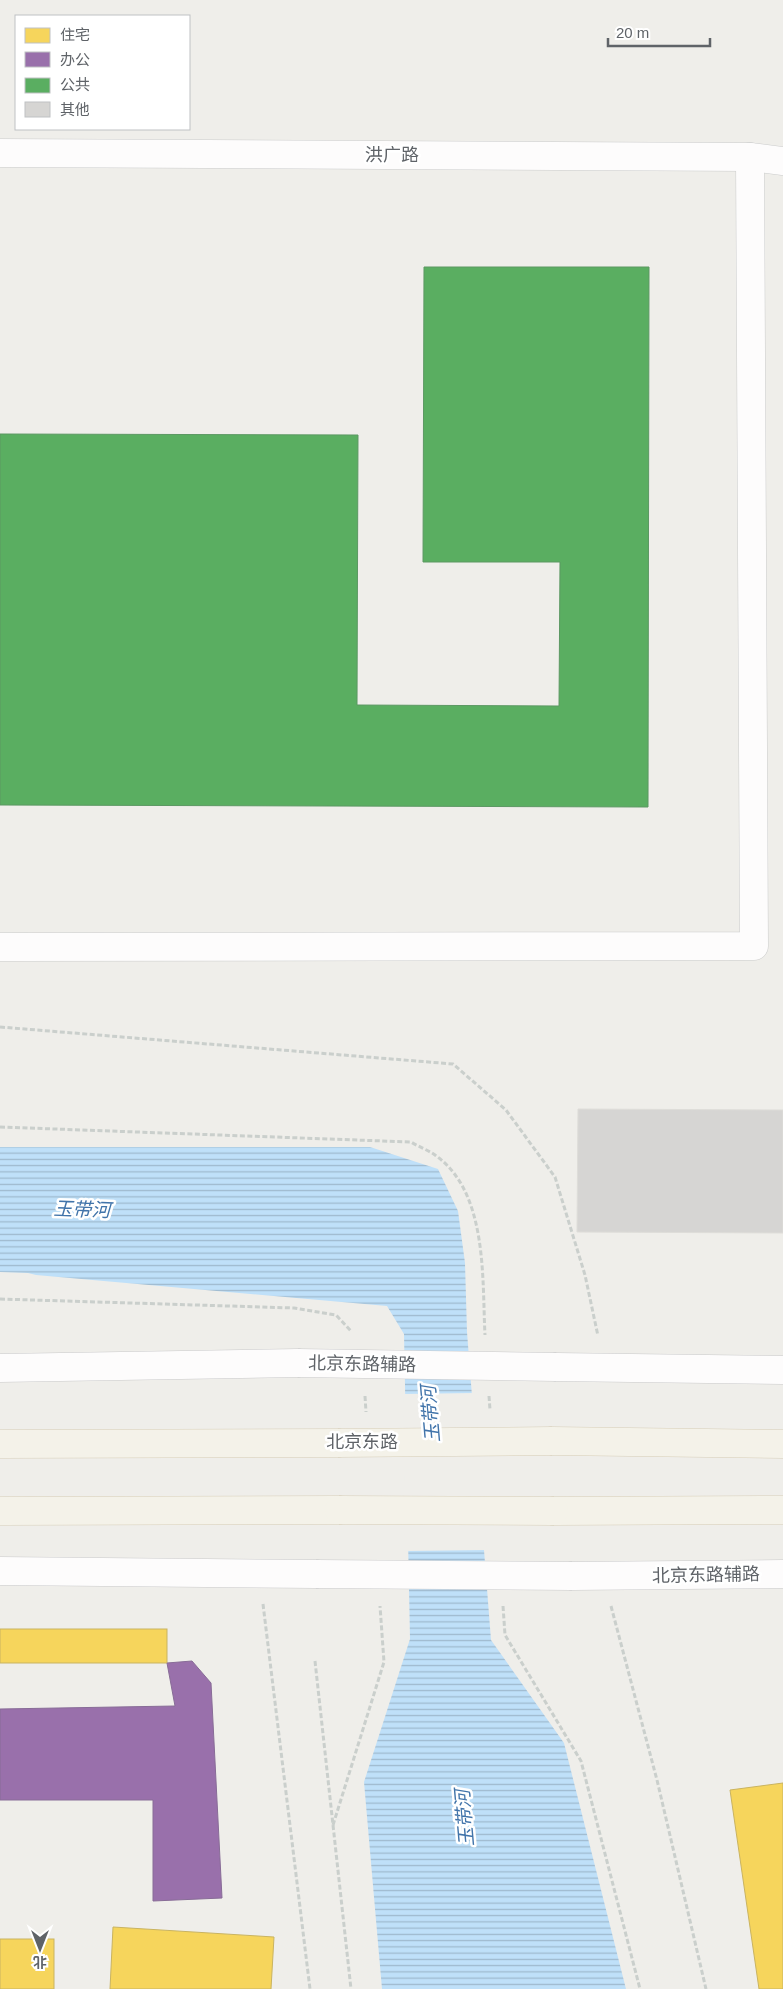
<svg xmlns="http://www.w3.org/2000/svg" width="783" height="1989" font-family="Arial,'Noto Sans SC',sans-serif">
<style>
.water{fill:url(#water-rules)}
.pier{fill:#efeeea}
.homes{fill:#f6d55c;stroke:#c9b360}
.offices{fill:#9970ab;stroke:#886c97}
.public{fill:#5aae61;stroke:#5c9863}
.building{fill:#d6d5d3;stroke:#deddd9}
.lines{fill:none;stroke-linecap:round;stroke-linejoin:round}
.street-casing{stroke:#cbcccc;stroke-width:29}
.secondary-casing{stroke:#cacacb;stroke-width:29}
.primary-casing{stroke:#d7ceb8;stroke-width:29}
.path{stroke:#cacfcc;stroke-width:3;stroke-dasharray:5 2.5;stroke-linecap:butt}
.street{stroke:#fdfcfc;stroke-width:28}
.secondary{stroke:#fdfcfc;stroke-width:28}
.primary{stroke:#f4f2e9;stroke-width:28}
.secondary-bridge-casing{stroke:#cacacb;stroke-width:29;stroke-linecap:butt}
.primary-bridge-casing{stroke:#d7ceb8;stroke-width:29;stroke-linecap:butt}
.secondary-bridge{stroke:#fdfcfc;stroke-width:28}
.primary-bridge{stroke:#f4f2e9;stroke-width:28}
.labels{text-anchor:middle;stroke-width:5;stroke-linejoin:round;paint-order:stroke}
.street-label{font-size:18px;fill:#5f6368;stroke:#fff}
.water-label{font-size:19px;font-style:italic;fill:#4174aa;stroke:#fff}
</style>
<defs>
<pattern id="water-rules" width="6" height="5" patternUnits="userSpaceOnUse" patternTransform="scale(1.25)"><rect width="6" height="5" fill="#bfe0f9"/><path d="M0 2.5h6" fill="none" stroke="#9eb9cd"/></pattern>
</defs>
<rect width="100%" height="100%" fill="#efeeea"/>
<path class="water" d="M0,1147H370L438,1169L458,1211L465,1263L467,1332L491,1640L564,1743L626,1989H382L364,1782L410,1639L404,1334L387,1306L36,1275L28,1273L0,1272Z"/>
<path class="pier" d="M475,1393L487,1550L405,1551L403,1394Z"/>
<g class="homes">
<rect x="0" y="1629" width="167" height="34"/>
<path d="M783,1783V1989H759L730,1790Z"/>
<path d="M113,1927L274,1937L271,1989H110Z"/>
<rect x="0" y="1939" width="54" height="50"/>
</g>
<path class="offices" d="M192,1661L211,1683L222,1898L153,1901V1800H0V1709L175,1706L167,1663Z"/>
<path class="public" d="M424,267H649L648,807L0,805V434L358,435L357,705L559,706L560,562H423Z"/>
<path class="building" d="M578,1109L783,1110V1233L577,1232Z"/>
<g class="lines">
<g class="street-casing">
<g id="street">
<path d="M0,153L750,157L783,161"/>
<path d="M0,947L754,946L750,157"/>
</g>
</g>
<g class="secondary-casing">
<g id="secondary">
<path d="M556,1367L783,1370"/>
<path d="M0,1368L298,1363"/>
<path d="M0,1571L316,1574"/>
<path d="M572,1576L783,1574"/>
</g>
</g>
<g class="primary-casing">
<g id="primary">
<path d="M552,1441L783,1444"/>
<path d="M0,1444L338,1443"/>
<path d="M0,1511L339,1510"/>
<path d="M554,1511L783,1510"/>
</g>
</g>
<g class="path">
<path d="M0,1027L453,1064L506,1110L555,1177L585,1275L598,1336"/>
<path d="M0,1127L411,1142C419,1147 428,1150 435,1155C488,1192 482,1278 485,1335"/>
<path d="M0,1299L294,1308L336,1315L351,1331"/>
<path d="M365,1396L366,1412"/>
<path d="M489,1396L490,1410"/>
<path d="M263,1604L310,1989"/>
<path d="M503,1606L505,1635L581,1761L640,1989"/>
<path d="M611,1606L657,1780L706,1989"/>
<path d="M315,1661L351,1989"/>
<path d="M333,1825L384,1662L380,1606"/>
</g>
<use href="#street" class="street"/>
<use href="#secondary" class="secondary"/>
<use href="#primary" class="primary"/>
<g class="secondary-bridge-casing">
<g id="secondary-bridge">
<path d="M298,1363L556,1367"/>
<path d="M316,1574L572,1576"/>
</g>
</g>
<g class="primary-bridge-casing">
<g id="primary-bridge">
<path d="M338,1443L552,1441"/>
<path d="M339,1510L554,1511"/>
</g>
</g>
<use href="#secondary-bridge" class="secondary-bridge"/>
<use href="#primary-bridge" class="primary-bridge"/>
</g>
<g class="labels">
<g class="street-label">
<text x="392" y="161">洪广路</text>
<text transform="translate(362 1364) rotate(1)" y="6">北京东路辅路</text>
<text x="362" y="1448">北京东路</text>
<text transform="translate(706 1575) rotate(-1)" y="6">北京东路辅路</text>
</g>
<g class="water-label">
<text transform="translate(82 1209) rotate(2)" y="7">玉带河</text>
<text transform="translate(430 1414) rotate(-95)" y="7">玉带河</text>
<text transform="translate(464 1818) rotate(-95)" y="7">玉带河</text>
</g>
</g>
<rect x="15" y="15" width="175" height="115" fill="#ffffff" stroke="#bfc1c3"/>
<rect x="25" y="28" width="25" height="15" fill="#f6d55c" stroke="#bfc1c3"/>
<text x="60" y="40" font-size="15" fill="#5f6368">住宅</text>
<rect x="25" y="52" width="25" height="15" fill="#9970ab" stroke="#bfc1c3"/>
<text x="60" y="65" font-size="15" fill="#5f6368">办公</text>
<rect x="25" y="78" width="25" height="15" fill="#5aae61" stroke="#bfc1c3"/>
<text x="60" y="90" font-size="15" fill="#5f6368">公共</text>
<rect x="25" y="102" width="25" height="15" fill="#d6d5d3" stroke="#bfc1c3"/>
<text x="60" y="115" font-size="15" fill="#5f6368">其他</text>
<g transform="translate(40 1949) rotate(180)" stroke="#ffffff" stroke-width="4" paint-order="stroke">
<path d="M0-4L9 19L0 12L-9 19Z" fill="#5f6368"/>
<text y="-8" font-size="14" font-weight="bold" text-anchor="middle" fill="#5f6368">北</text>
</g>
<path d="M608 38v8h102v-8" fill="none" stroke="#5f6368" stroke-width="2.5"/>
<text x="616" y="38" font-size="15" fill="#5f6368" stroke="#ffffff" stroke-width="4" paint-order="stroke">20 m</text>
</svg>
